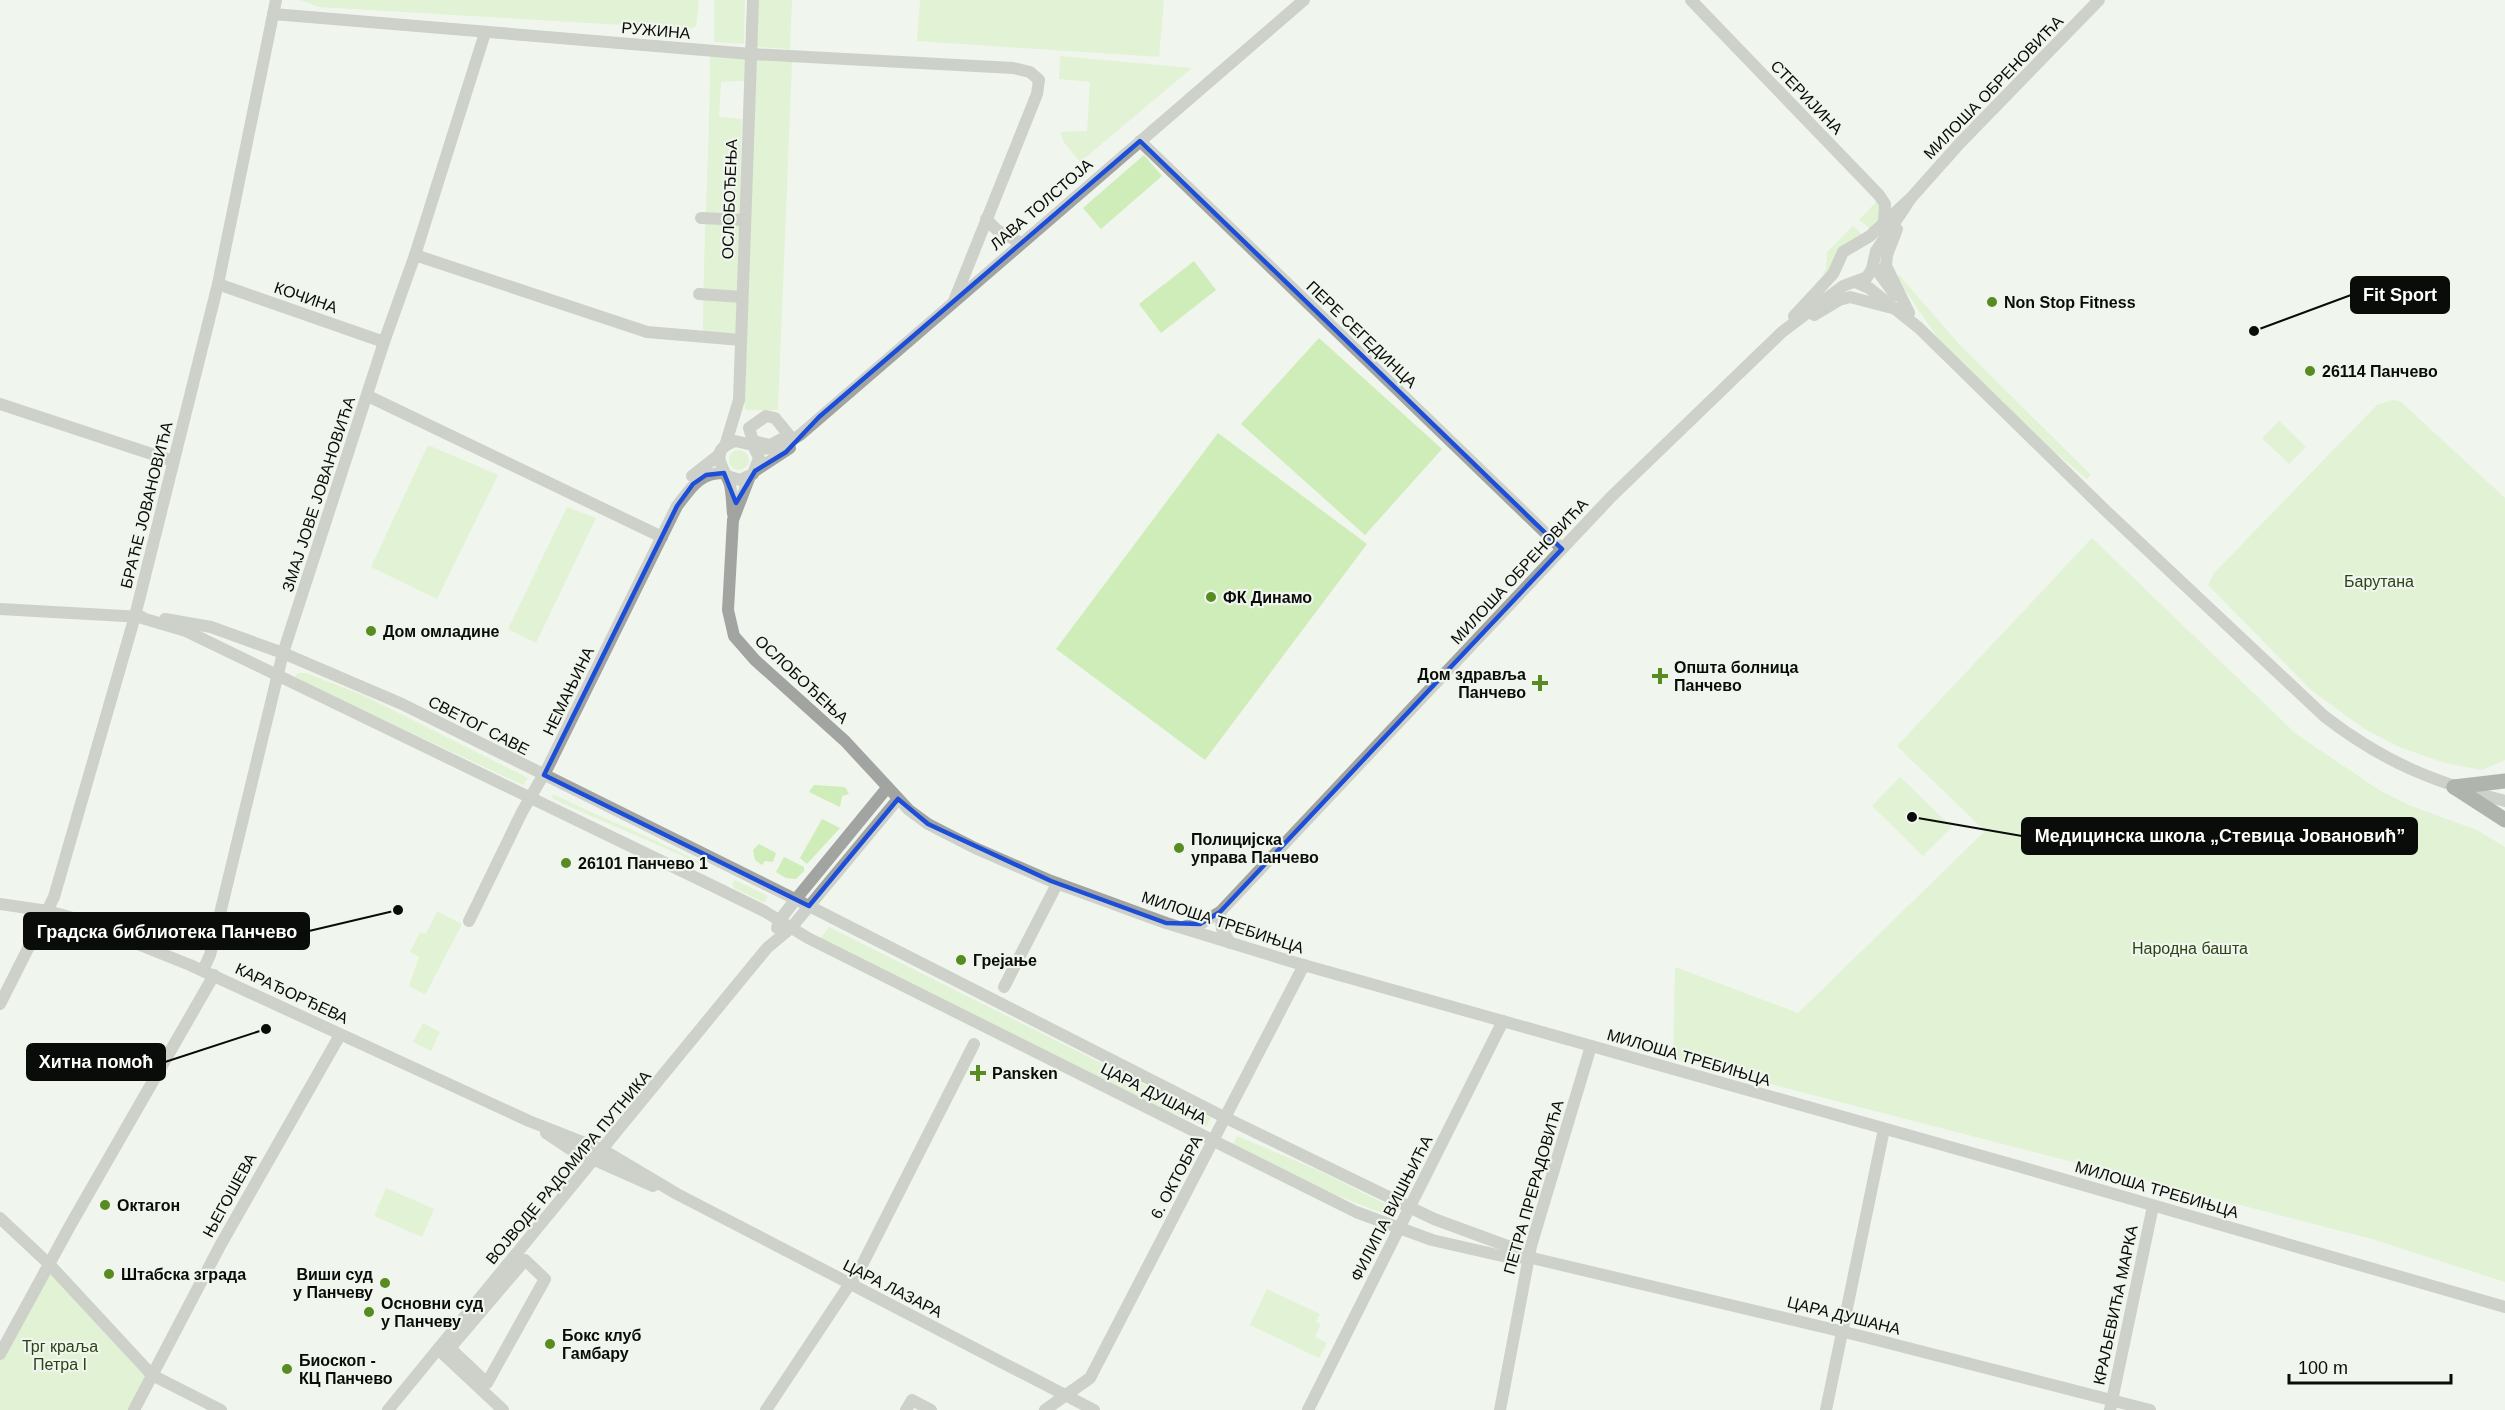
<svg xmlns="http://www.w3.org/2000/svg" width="2505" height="1410" font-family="Arial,sans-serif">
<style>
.green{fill:#ceedb8}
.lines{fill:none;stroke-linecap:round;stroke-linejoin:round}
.minor{stroke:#a2a4a1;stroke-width:12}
.major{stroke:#60645e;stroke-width:15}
.marked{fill:none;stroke:#1d4ed8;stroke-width:4.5;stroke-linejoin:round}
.poi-dot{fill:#588b22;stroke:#f0f5ed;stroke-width:2}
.labels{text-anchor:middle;stroke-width:4.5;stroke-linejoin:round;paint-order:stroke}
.street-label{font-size:16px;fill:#0a0c09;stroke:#f0f5ed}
.poi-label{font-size:16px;font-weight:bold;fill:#0a0c09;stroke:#f0f5ed;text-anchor:start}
.park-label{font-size:16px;fill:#2b4414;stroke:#f0f5ed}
.leader{fill:none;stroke:#0a0c09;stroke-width:2}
.callout-dot{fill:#0a0c09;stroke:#f0f5ed;stroke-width:2}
.callout{fill:#0a0c09;stroke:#0a0c09;stroke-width:2}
.callout-label{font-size:18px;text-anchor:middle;font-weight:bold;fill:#fff}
</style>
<rect width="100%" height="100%" fill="#f0f5ed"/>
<g class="green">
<path d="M300,0H699L696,26L690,29L319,7Z"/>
<path d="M714,0H745L744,44L714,42Z"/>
<path d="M757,0H792L790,49L756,47Z"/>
<path d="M920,0H1164L1159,57L917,41Z"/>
<path d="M710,56L746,57L745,81L721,82L719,117L742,119L736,334L703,333C703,241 710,149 710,56Z"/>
<path d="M1060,56L1192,68L1080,162L1064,142L1060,132L1087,131L1090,82L1059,79Z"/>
<path d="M755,60L792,62L778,410H745L743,390Z"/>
<path d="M1144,155L1162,176L1101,229L1083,208Z"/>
<path d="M1876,202L1879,205V221L1871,229L1859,220Z"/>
<path d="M1853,226L1864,236L1825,277L1823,274L1826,269L1827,252Z"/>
<path d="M1194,261L1216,290L1161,333L1139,304Z"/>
<path d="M1899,275L1959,344L2091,475L2087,479L2032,433L1939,340L1897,278Z"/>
<path d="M1319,338L1442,449L1365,535L1241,424Z"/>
<path d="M2392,400L2400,401L2505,498V760L2482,770L2445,763L2399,747L2363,728L2311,690L2208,585L2214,573L2377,405Z"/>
<path d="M2279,421L2306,447L2289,464L2262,438Z"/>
<path d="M1218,433L1367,544L1205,760L1056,649Z"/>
<path d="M428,445L498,475L437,599L371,567Z"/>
<circle cx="739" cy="460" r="10"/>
<path d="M567,507L596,518L536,643L508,629Z"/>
<path d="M2092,538L2296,734L2379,790L2411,806L2477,830L2505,847V1282L2372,1239L1673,1059L1675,967L1798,1013L1985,831L1897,746Z"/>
<path d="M298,673H306L365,696L528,778L523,785L294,678Z"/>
<path d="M1900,777L1952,827L1923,856L1872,806Z"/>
<path d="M814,785L845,787L849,794L842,796L840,807L809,792Z"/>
<path d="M553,794C602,818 652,838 701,862L699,864C651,840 601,822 552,798Z"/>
<path d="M822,819L840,828L807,864L800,858Z"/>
<path d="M759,844L776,853L773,862L765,861L762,865L755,860L753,850Z"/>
<path d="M784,857L804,867V871L796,879L786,878L776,872Z"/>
<path d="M735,880L768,896L764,903L734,888L732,883Z"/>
<path d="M437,911L462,924L425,995L409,986L419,957L410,952L420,932L426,934Z"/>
<path d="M829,927L1211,1118L1206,1127L1147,1102L820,939Z"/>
<path d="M423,1023L440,1032L431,1051L413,1042Z"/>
<path d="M1237,1136L1322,1172L1391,1207L1387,1215L1323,1190L1233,1145Z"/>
<path d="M386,1188L434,1209L422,1237L374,1216Z"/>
<path d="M49,1264L152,1375L134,1410H0V1354Z"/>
<path d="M1267,1289L1320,1314L1316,1322L1321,1324L1315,1337L1327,1343L1319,1358L1250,1325Z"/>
</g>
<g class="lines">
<g class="minor">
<path d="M1691,0L1879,195L1885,204L1884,223"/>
<path d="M273,14L751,54L1013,68L1030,72L1039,80L1037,94L954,301"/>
<path d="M1140,141L1562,549"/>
<path d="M701,218L745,220"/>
<path d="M986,219L997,230L1021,243"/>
<path d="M1897,229L1887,255L1886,266L1909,313"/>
<path d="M415,255L647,332L741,340"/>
<path d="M1873,265L1895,295"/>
<path d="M1855,282L1869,288L1919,328L2106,511L2324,716C2383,762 2434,782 2505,801"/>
<path d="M218,284L384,342"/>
<path d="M699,294L742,297"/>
<path d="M1814,315L1839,300L1850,297L1892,308"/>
<path d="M1794,316L1833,274L1843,252L1870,236L1911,198L1960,143L2099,0"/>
<path d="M368,396L662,537"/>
<path d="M0,404L173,461"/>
<path d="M766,416L775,418L789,435L770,445L753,441L749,428Z"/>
<path d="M725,446L739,400L753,0"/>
<path d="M755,448L778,449L800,435L1304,0"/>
<path d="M755,471L790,448"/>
<path d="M692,476L720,454"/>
<path d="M727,476L740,480L753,474L759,458L753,445L735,441C706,451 725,468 730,485C732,494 732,504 733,514"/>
<path d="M750,476L733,520L728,610L734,636L755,660L845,741L909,810L928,824L975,848L1051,881L1166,923L1293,962L2021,1167L2505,1307"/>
<path d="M0,609L142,617"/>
<path d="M135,616L186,631L715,887L764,911L808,938L1356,1212L1432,1240L1511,1258L1528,1257L1865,1337L2150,1410"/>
<path d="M165,619L211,627L283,653L402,704L809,906L1226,1118L1434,1219L1513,1248L1528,1257"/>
<path d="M0,904L48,911L73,918L190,965L529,1121L603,1150L677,1194L1094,1410"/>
<path d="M1220,912L1222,929L1230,943"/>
<path d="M469,921L522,812L548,767L677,506C691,488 700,472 724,473"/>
<path d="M1186,926L1200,924L1220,912L1611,497L1782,332L1843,286L1867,277L1872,269L1876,251L1911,198"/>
<path d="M777,928L779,921L796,899L887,788"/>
<path d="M203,970L210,955L283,653L384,342L415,255L485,33"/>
<path d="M1004,987L1057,884"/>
<path d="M0,1004L54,897L135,616L218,284L276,0"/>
<path d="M546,1133L570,1149L653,1186"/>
<path d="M0,1218L49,1264L152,1375L221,1410"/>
<path d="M525,1260L545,1279L487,1383L450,1348Z"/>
<path d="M438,1349L503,1410"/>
<path d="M0,1354L71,1224L214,975"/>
<path d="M134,1410L221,1244L340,1035"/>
<path d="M388,1410L767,948L791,928L898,799"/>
<path d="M766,1410L861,1267L974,1044"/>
<path d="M906,1410L912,1400L931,1410"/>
<path d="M1045,1410L1090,1378L1304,965"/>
<path d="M1308,1410L1503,1021"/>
<path d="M1500,1410L1531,1246L1591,1046"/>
<path d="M1826,1410L1884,1129"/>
<path d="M2110,1410L2153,1206"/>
</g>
<g class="major">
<path d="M2454,787L2505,820"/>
<path d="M2454,787L2505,781"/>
</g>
</g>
<path d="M0 0H2505V1410H0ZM1140,141L1562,549L1220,912L1200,924L1166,923L1051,881L928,824L898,799L809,906L544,775L677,506L693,484L706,475L724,473L736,503L755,471L786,452L819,417Z" fill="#f0f5ed" fill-opacity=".55" fill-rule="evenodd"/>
<path class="marked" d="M1140,141L1562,549L1220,912L1200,924L1166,923L1051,881L928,824L898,799L809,906L544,775L677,506L693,484L706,475L724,473L736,503L755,471L786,452L819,417Z"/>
<g class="poi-dot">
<circle cx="1992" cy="302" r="6"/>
<circle cx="2310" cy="371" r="6"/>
<circle cx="1211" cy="597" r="6"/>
<circle cx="371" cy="631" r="6"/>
<path d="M1657 667h6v6h6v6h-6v6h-6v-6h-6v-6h6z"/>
<path d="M1537 674h6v6h6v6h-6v6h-6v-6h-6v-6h6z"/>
<circle cx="1179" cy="848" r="6"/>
<circle cx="566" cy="863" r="6"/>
<circle cx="961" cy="960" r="6"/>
<path d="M975 1064h6v6h6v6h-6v6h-6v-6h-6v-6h6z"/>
<circle cx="105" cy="1205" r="6"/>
<circle cx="109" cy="1274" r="6"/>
<circle cx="385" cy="1283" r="6"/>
<circle cx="369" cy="1312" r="6"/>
<circle cx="550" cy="1344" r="6"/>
<circle cx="287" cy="1369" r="6"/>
</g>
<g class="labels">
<g class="street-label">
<text transform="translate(656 30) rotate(5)" y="6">РУЖИНА</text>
<text transform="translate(1993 87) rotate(-46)" y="6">МИЛОША ОБРЕНОВИЋА</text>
<text transform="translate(1807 97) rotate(46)" y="6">СТЕРИЈИНА</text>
<text transform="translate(729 199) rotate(-88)" y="6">ОСЛОБОЂЕЊА</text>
<text transform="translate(1041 204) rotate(-41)" y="6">ЛАВА ТОЛСТОЈА</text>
<text transform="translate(306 297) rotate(19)" y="6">КОЧИНА</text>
<text transform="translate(1362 334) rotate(44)" y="6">ПЕРЕ СЕГЕДИНЦА</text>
<text transform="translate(318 494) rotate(-72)" y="6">ЗМАЈ ЈОВЕ ЈОВАНОВИЋА</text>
<text transform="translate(146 505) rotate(-76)" y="6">БРАЋЕ ЈОВАНОВИЋА</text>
<text transform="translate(1519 571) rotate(-47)" y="6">МИЛОША ОБРЕНОВИЋА</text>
<text transform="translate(802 679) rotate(43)" y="6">ОСЛОБОЂЕЊА</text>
<text transform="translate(568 691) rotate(-64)" y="6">НЕМАЊИНА</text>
<text transform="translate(479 725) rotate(27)" y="6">СВЕТОГ САВЕ</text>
<text transform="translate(1223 922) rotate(18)" y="6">МИЛОША ТРЕБИЊЦА</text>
<text transform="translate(292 993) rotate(25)" y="6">КАРАЂОРЂЕВА</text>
<text transform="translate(1689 1057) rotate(16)" y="6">МИЛОША ТРЕБИЊЦА</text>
<text transform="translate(1154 1093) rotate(27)" y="6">ЦАРА ДУШАНА</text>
<text transform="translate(568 1167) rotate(-50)" y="6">ВОЈВОДЕ РАДОМИРА ПУТНИКА</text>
<text transform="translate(1176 1177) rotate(-62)" y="6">6. ОКТОБРА</text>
<text transform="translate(1533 1187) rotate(-74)" y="6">ПЕТРА ПРЕРАДОВИЋА</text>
<text transform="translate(2157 1189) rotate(16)" y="6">МИЛОША ТРЕБИЊЦА</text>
<text transform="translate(229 1195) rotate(-61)" y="6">ЊЕГОШЕВА</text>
<text transform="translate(1391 1208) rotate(-63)" y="6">ФИЛИПА ВИШЊИЋА</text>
<text transform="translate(893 1288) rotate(27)" y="6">ЦАРА ЛАЗАРА</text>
<text transform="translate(2115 1305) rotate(-78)" y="6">КРАЉЕВИЋА МАРКА</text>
<text transform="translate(1844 1315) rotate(14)" y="6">ЦАРА ДУШАНА</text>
</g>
<g class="poi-label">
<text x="2004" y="308">Non Stop Fitness</text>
<text x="2322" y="377">26114 Панчево</text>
<text x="1223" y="603">ФК Динамо</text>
<text x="383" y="637">Дом омладине</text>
<text x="1674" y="673">Општа болница<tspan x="1674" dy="18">Панчево</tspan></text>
<text x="1526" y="680" text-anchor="end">Дом здравља<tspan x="1526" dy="18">Панчево</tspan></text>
<text x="1191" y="845">Полицијска<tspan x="1191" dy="18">управа Панчево</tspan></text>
<text x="578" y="869">26101 Панчево 1</text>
<text x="973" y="966">Грејање</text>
<text x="992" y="1079">Pansken</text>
<text x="117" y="1211">Октагон</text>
<text x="121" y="1280">Штабска зграда</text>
<text x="373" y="1280" text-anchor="end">Виши суд<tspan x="373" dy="18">у Панчеву</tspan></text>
<text x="381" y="1309">Основни суд<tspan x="381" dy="18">у Панчеву</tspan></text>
<text x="562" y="1341">Бокс клуб<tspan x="562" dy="18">Гамбару</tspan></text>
<text x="299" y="1366">Биоскоп -<tspan x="299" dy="18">КЦ Панчево</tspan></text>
</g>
<g class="park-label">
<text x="2379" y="587">Барутана</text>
<text x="2190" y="954">Народна башта</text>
<text x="60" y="1352">Трг краља<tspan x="60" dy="18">Петра I</tspan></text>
</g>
</g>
<path class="leader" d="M2254 331L2351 295M1912 817L2022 836M398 910L309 931M266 1029L165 1062"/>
<g class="callout-dot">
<circle cx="2254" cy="331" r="6"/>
<circle cx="1912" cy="817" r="6"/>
<circle cx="398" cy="910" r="6"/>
<circle cx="266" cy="1029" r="6"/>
</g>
<g class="callout">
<rect x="2351" y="277" width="98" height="36" rx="6"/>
<rect x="2022" y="818" width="395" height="36" rx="6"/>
<rect x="24" y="913" width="285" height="36" rx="6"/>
<rect x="27" y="1044" width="138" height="36" rx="6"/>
</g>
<g class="callout-label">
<text x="2400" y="301">Fit Sport</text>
<text x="2220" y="842">Медицинска школа „Стевица Јовановић”</text>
<text x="167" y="938">Градска библиотека Панчево</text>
<text x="96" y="1068">Хитна помоћ</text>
</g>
<path d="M2289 1374v9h162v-9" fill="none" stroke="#0a0c09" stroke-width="3"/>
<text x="2298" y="1374" font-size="18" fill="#0a0c09" stroke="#f0f5ed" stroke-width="4.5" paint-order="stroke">100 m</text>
</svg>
